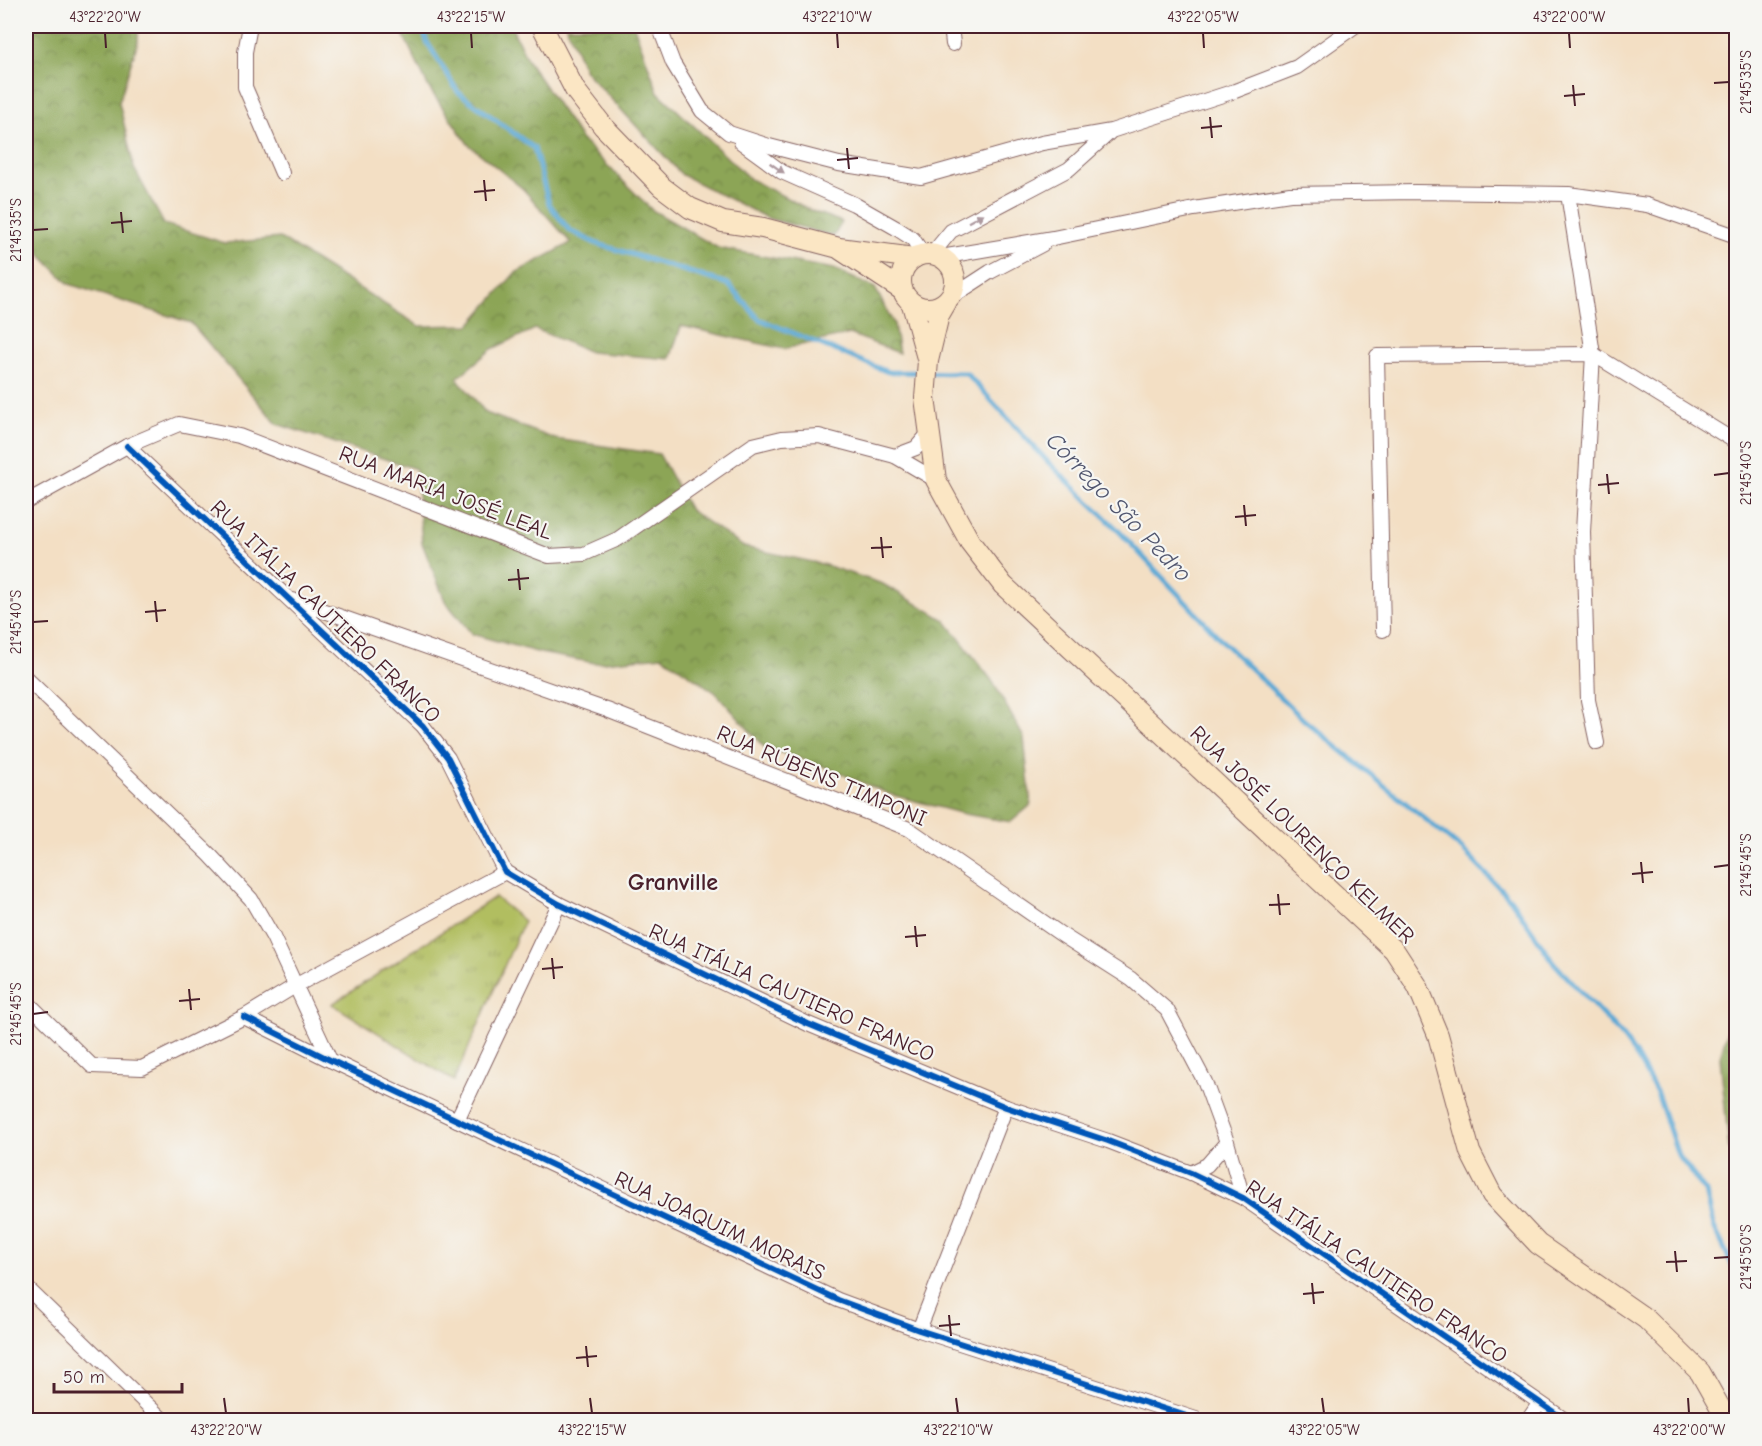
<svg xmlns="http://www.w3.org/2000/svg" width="1762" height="1446" font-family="'Comic Neue',sans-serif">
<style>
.grass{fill:url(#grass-tufts);stroke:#7e6e46;stroke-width:1.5}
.forest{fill:url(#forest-crowns);stroke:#6b6240;stroke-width:1.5}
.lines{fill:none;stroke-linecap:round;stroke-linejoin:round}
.stream{stroke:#5ca8d4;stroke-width:5}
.street-casing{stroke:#856261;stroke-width:16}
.secondary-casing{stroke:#856261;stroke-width:22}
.street{stroke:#fff;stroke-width:14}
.secondary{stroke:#fbe6c4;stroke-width:20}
.cycleway-casing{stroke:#f6f6f2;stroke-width:10}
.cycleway{stroke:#0057b8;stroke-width:6}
.oneway{fill:#ae9aa0}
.ticks{fill:none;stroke:#4a1f2b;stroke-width:2}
.labels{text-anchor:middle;stroke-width:4.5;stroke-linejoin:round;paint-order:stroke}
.street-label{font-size:22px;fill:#4a1f2b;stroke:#f6f6f2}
.water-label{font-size:24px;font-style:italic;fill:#51566f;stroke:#f6f6f2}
.neighbourhood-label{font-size:24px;font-weight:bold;fill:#4a1f2b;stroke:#f6f6f2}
.neatline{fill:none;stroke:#4a1f2b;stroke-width:2}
.ticks-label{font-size:15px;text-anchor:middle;fill:#4a1f2b}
</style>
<defs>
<pattern id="grass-tufts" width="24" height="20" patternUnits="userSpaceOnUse" patternTransform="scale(1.5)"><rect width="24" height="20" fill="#b1be60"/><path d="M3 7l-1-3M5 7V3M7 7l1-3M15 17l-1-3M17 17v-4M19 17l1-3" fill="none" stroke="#929a4f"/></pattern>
<pattern id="forest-crowns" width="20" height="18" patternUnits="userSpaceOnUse" patternTransform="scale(1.5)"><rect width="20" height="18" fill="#8ca556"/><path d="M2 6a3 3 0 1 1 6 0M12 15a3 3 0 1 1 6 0" fill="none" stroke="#748647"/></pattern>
</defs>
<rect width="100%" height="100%" fill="#f6f6f2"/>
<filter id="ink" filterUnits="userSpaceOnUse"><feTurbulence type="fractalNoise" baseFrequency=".0167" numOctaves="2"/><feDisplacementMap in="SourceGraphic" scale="12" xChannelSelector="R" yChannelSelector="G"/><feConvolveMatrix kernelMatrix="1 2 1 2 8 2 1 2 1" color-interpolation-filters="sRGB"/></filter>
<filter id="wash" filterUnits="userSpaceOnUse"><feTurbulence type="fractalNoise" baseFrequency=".008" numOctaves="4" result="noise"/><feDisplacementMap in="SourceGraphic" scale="24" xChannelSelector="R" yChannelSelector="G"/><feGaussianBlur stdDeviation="1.35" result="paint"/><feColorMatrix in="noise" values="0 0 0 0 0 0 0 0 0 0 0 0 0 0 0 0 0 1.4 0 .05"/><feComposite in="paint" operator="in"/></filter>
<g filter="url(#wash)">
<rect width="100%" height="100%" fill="#f3dfc4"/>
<path class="grass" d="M495,897L524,921L454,1081L332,1004Z"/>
<g class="forest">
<path d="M26,26H138V41L119,102L134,168L164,224L225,243L280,238L419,326L470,325L515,273L571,243L523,189L468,144L429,88L399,26H511L528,61L581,139L652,210L718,248L834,269L875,288L894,324L899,353L850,334L784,349L681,326L670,359L590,352L535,329L492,349L457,378L486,413L555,439L659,454L690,510L744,547L822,564L883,584L945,620L993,682L1024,738L1031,805L1011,822L964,814L889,794L828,768L764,747L716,693L662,656L595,663L540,653L472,634L445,601L422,543L416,469L277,424L191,323L69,284L31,245L26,235Z"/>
<path d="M566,26H634L658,92L750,179L812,211L842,222L834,236L767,218L682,175L585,71Z"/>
<path d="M1736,1000V1155L1729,1148L1720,1057Z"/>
</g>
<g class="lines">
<path class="stream" d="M422,26L427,42L458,92L534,148L549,204L569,230L595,243L728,284L759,319L888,372L966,373L1048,462L1115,527L1227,646L1304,720L1463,850L1511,900L1554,963L1622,1036L1635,1054L1657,1093L1678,1155L1706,1192L1714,1227L1736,1273"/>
</g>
</g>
<g filter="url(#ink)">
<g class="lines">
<g class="street-casing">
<g id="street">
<path d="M250,26L245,52V87L282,173"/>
<path d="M659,26L673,63L702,111L729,133L769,146L839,164L921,177L1042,143L1111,131L1235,91L1297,67L1355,26"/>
<path d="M951,26L953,44"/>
<path d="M741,142L782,172L854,204L896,228L913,239L923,254"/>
<path d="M1568,194L1593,354L1583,532L1588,700L1597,743"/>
<path d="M932,254L951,231L1069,169L1109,133"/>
<path d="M941,257L1053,238L1194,209L1290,194L1415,192L1568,194L1647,205L1736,236"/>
<path d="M950,298L990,272L1043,244"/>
<path d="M127,446L423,726L448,758L505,872L559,904L808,1024L1006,1107L1108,1141L1191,1173L1243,1198L1565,1420"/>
<path d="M895,456L916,448L930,432"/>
<path d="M26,502L127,446L179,424L239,436L549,556L584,554L618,539L753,445L782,438L819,436L895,456L936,480"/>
<path d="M293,600L607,710L909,829L1062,935L1131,979L1167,1010L1205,1082L1227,1142L1243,1198"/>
<path d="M1383,630L1377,356L1593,354L1736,442"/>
<path d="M26,678L210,855L251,899L273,937L330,1060"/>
<path d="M26,1001L92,1066L142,1068L244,1017L295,986L505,872"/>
<path d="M244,1017L330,1060L838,1300L919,1330L1199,1420"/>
<path d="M457,1120L559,904"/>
<path d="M1191,1173L1207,1165L1227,1142"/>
<path d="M26,1287L163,1420"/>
<path d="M919,1330L1006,1107"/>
<path d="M1528,1420L1539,1404"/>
</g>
</g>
<g class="secondary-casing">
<g id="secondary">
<path d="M542,26L575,90L603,126L662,187L690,208L723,222L763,228L839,248L914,258"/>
<path d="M841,250L902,290"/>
<circle cx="928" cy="281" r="27"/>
<path d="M946,303L939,315L928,361L925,398L936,480L970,542L1003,585L1394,950L1418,987L1438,1035L1470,1152L1492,1195L1538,1244L1646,1319L1700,1372L1727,1420"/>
<path d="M912,304L927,358"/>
</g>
</g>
<use href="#street" class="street"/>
<use href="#secondary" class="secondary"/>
<g class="cycleway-casing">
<g id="cycleway">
<path d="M127,446L423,726L448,758L505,872L559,904L808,1024L1006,1107L1108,1141L1191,1173L1243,1198L1565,1420"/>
<path d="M244,1017L330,1060L838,1300L919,1330L1199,1420"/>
</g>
</g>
<use href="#cycleway" class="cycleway"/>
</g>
<defs><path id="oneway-solid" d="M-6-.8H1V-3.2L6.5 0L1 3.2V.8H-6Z" transform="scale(1.5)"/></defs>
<g class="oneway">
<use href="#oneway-solid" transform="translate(777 168) rotate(35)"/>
<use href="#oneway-solid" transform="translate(976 218) rotate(-28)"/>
</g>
</g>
<path class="ticks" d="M105,33L106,48M471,33L472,48M837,33L838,48M1203,33L1204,48M1569,33L1570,48M1714,83L1729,82M1573,85L1575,106M1564,96L1585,94M1210,117L1212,138M1201,128L1222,126M847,148L849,169M837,160L858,158M484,180L486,201M474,192L495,190M121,212L123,233M111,223L132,221M33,230L48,229M1607,474L1609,494M1714,475L1729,473M1598,485L1619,483M1244,505L1246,526M1235,517L1256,515M881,537L883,558M871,548L892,547M518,569L520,590M508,580L529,578M155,601L157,622M145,612L166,610M33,622L48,621M1641,862L1643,883M1714,867L1729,865M1632,874L1653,872M1278,894L1280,915M1269,905L1290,904M915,926L917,947M905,937L926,935M552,958L554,979M542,969L563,967M189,989L191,1010M179,1001L200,999M33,1014L48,1012M1675,1251L1677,1272M1714,1258L1729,1257M1666,1262L1687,1261M1312,1283L1314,1304M1303,1294L1324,1292M949,1315L951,1336M939,1326L960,1324M586,1346L588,1367M576,1358L597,1356M224,1398L226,1413M590,1398L592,1413M956,1398L958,1413M1322,1398L1324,1413M1688,1398L1689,1413"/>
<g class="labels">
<g class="street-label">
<text transform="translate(446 492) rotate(21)" y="8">RUA MARIA JOSÉ LEAL</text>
<text transform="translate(326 611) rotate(44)" y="8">RUA ITÁLIA CAUTIERO FRANCO</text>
<text transform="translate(822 775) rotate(23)" y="8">RUA RÚBENS TIMPONI</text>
<text transform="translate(1303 834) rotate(44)" y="8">RUA JOSÉ LOURENÇO KELMER</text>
<text transform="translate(792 992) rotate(24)" y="8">RUA ITÁLIA CAUTIERO FRANCO</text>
<text transform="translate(720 1225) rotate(25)" y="8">RUA JOAQUIM MORAIS</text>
<text transform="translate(1377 1271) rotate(34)" y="8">RUA ITÁLIA CAUTIERO FRANCO</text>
</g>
<g class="water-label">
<text transform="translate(1119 507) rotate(46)" y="8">Córrego São Pedro</text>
</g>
<g class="neighbourhood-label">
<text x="673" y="890">Granville</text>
</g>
</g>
<rect width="1762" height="1446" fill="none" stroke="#f6f6f2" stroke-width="66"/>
<path d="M54 1383v9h128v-9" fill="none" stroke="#4a1f2b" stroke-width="3"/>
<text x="63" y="1383" font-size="18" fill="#4a1f2b" stroke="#f6f6f2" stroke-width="4.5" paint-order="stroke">50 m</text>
<rect x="33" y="33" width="1696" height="1380" class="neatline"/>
<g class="ticks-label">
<text x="105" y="22">43°22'20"W</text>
<text x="471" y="22">43°22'15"W</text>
<text x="837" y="22">43°22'10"W</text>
<text x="1203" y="22">43°22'05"W</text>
<text x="1569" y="22">43°22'00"W</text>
<text transform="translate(1746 82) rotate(-90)" y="5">21°45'35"S</text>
<text transform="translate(16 230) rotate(-90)" y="5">21°45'35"S</text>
<text transform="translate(1746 473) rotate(-90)" y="5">21°45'40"S</text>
<text transform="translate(16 622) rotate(-90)" y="5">21°45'40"S</text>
<text transform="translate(1746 865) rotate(-90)" y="5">21°45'45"S</text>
<text transform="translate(16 1014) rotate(-90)" y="5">21°45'45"S</text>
<text transform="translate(1746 1257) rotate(-90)" y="5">21°45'50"S</text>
<text x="226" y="1435">43°22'20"W</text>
<text x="592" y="1435">43°22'15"W</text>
<text x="958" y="1435">43°22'10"W</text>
<text x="1324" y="1435">43°22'05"W</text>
<text x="1689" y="1435">43°22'00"W</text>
</g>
</svg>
